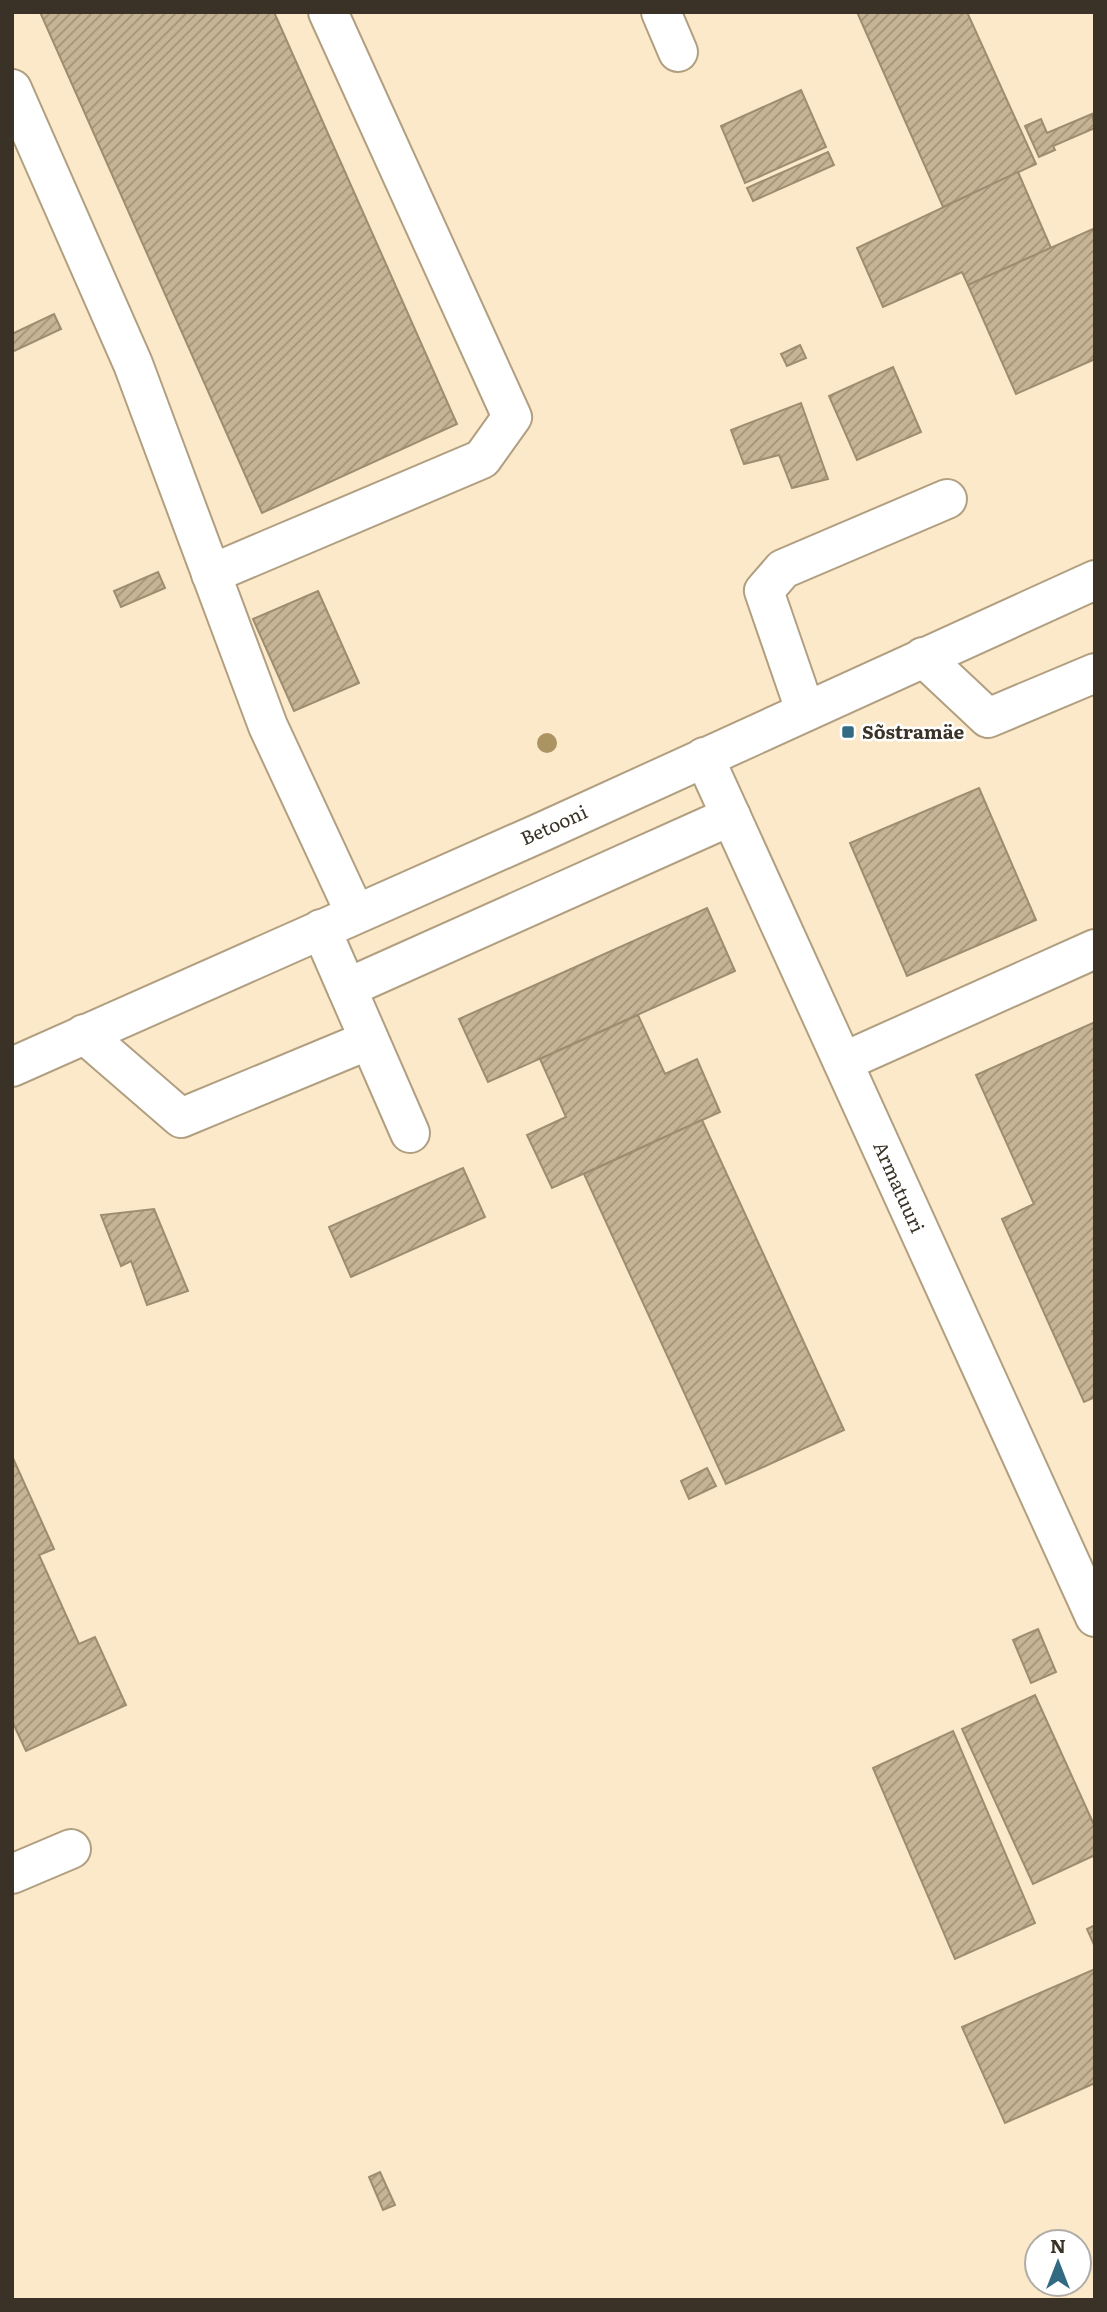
<svg xmlns="http://www.w3.org/2000/svg" width="1107" height="2312" font-family="Literata,serif">
<style>
.building{fill:url(#building-hatch);stroke:#9e8d6f;stroke-width:2}
.lines{fill:none;stroke-linecap:round;stroke-linejoin:round}
.minor-casing{stroke:#b19f81;stroke-width:42}
.minor{stroke:#fff;stroke-width:38}
.tree{fill:#ac9362}
.poi-dot{fill:#326a84;stroke:#fff;stroke-width:2.5}
.labels{text-anchor:middle;stroke-width:5;stroke-linejoin:round;paint-order:stroke}
.poi-label{font-size:19px;font-weight:bold;fill:#3a3226;stroke:#fff;text-anchor:start}
.street-label{font-size:19px;fill:#3a3226;stroke:#fff}
</style>
<defs>
<pattern id="building-hatch" width="6" height="6" patternUnits="userSpaceOnUse" patternTransform="scale(1.75)"><rect width="6" height="6" fill="#c6b495"/><path d="M-1 1l2-2M0 6l6-6M5 7l2-2" fill="none" stroke="#a29379"/></pattern>
</defs>
<rect width="100%" height="100%" fill="#fce9c9"/>
<g class="building">
<path d="M40,12H274L457,424L262,513Z"/>
<path d="M857,12H967L1036,164L943,207Z"/>
<path d="M801,90L826,147L745,183L721,126Z"/>
<path d="M1092,114L1095,128L1053,146L1055,150L1039,157L1025,126L1041,119L1047,133Z"/>
<path d="M828,152L834,165L753,201L747,188Z"/>
<path d="M1018,172L1051,248L968,285L962,272L883,307L857,248Z"/>
<path d="M1095,228V359L1016,394L968,285Z"/>
<path d="M54,314L61,329L12,352V334Z"/>
<path d="M800,345L806,358L787,366L781,354Z"/>
<path d="M893,367L921,432L857,460L829,396Z"/>
<path d="M801,403L828,479L792,488L779,455L744,464L731,430Z"/>
<path d="M158,572L165,588L121,607L114,591Z"/>
<path d="M318,591L359,683L294,711L253,619Z"/>
<path d="M979,788L1036,920L907,976L850,843Z"/>
<path d="M707,908L735,971L488,1082L459,1019Z"/>
<path d="M638,1015L665,1074L697,1059L720,1112L552,1188L527,1135L566,1117L540,1059Z"/>
<path d="M1095,1022V1330L1092,1331L1095,1338V1397L1084,1402L1002,1219L1034,1204L976,1075Z"/>
<path d="M702,1120L844,1430L726,1484L584,1174Z"/>
<path d="M463,1168L485,1217L351,1277L329,1227Z"/>
<path d="M154,1209L188,1291L147,1305L131,1261L121,1266L101,1215Z"/>
<path d="M12,1456L54,1549L39,1555L79,1644L95,1637L126,1705L26,1751L12,1721Z"/>
<path d="M707,1468L716,1486L689,1499L681,1481Z"/>
<path d="M1038,1629L1056,1672L1031,1683L1013,1640Z"/>
<path d="M1035,1695L1095,1827V1855L1033,1884L962,1729Z"/>
<path d="M953,1731L1035,1923L955,1959L873,1768Z"/>
<path d="M1095,1925V1947L1087,1929Z"/>
<path d="M1095,1969V2083L1005,2123L962,2027Z"/>
<path d="M380,2172L395,2205L383,2210L369,2177Z"/>
</g>
<g class="lines">
<g class="minor-casing">
<g id="minor">
<path d="M661,12L678,52"/>
<path d="M12,89L133,364L268,726L355,913"/>
<path d="M211,574L482,459L512,417L328,12"/>
<path d="M923,657L988,718L1095,673"/>
<path d="M805,710L764,591L783,569L947,499"/>
<path d="M704,757L1095,1617"/>
<path d="M321,929L410,1133"/>
<path d="M347,988L731,816"/>
<path d="M84,1034L181,1118L369,1040"/>
<path d="M843,1062L1095,949"/>
<path d="M12,1067L544,831L1095,580"/>
<path d="M12,1874L71,1849"/>
</g>
</g>
<use href="#minor" class="minor"/>
</g>
<circle class="tree" cx="547" cy="743" r="10"/>
<rect class="poi-dot" x="841" y="725" width="14" height="14" rx="3.5"/>
<g class="labels">
<g class="poi-label">
<text x="862" y="739">Sõstramäe</text>
</g>
<g class="street-label">
<text transform="translate(554 825) rotate(-24)" y="7">Betooni</text>
<text transform="translate(899 1187) rotate(66)" y="7">Armatuuri</text>
</g>
</g>
<rect width="1107" height="2312" fill="none" stroke="#3a3226" stroke-width="28"/>
<g transform="translate(1058 2263)"><circle r="33" fill="#ffffff" stroke="#b0ada8" stroke-width="2"/>
<path d="M0-5L12 26L0 18L-12 26Z" fill="#326a84"/>
<text y="-10" font-size="19" font-weight="bold" text-anchor="middle" fill="#3a3226">N</text>
</g>
</svg>
